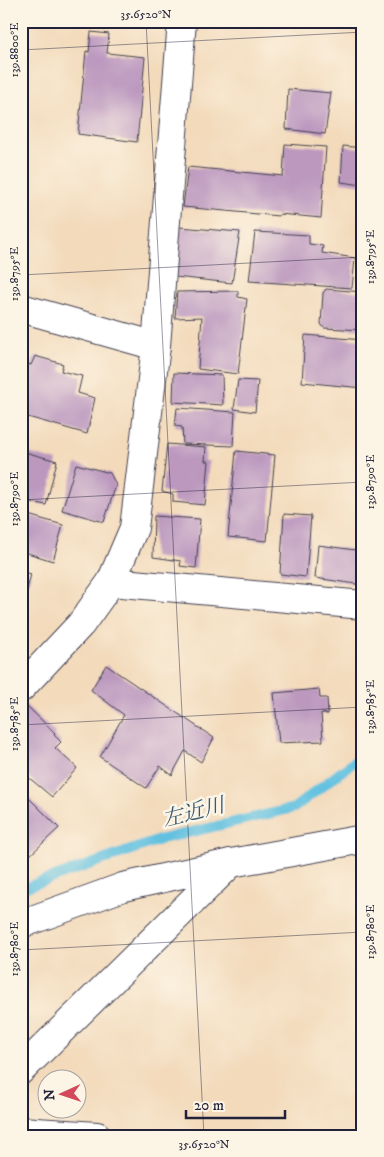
<svg xmlns="http://www.w3.org/2000/svg" width="384" height="1157" font-family="'IM FELL DW Pica','Noto Serif JP',serif">
<style>
.lines{fill:none;stroke-linecap:round;stroke-linejoin:round}
.stream{stroke:#62c1e0;stroke-width:10}
.building{fill:#bc98bf}
.street-casing{stroke:#413e4e;stroke-width:30}
.secondary-casing{stroke:#413e4e;stroke-width:30}
.street{stroke:#fff;stroke-width:28}
.secondary{stroke:#fff;stroke-width:28}
.ticks{fill:none;stroke:#22223b;stroke-width:1;stroke-opacity:0.45}
.labels{text-anchor:middle;stroke-width:5;stroke-linejoin:round;paint-order:stroke}
.water-label{font-size:21px;font-style:italic;fill:#385a75;stroke:#fcf5e5}
.neatline{fill:none;stroke:#22223b;stroke-width:2}
.ticks-label{font-size:12px;text-anchor:middle;fill:#22223b}
</style>
<rect width="100%" height="100%" fill="#fcf5e5"/>
<filter id="ink" filterUnits="userSpaceOnUse"><feTurbulence type="fractalNoise" baseFrequency=".02" numOctaves="2"/><feDisplacementMap in="SourceGraphic" scale="10" xChannelSelector="R" yChannelSelector="G"/><feConvolveMatrix kernelMatrix="1 2 1 2 8 2 1 2 1" color-interpolation-filters="sRGB"/></filter>
<filter id="wash" filterUnits="userSpaceOnUse"><feTurbulence type="fractalNoise" baseFrequency=".0096" numOctaves="4" result="noise"/><feDisplacementMap in="SourceGraphic" scale="20" xChannelSelector="R" yChannelSelector="G"/><feGaussianBlur stdDeviation="1.12" result="paint"/><feColorMatrix in="noise" values="0 0 0 0 0 0 0 0 0 0 0 0 0 0 0 0 0 1.4 0 .05"/><feComposite in="paint" operator="in"/></filter>
<g filter="url(#wash)">
<rect width="100%" height="100%" fill="#f3dabb"/>
<g class="lines">
<path class="stream" d="M21,889L162,839L294,808L363,755"/>
</g>
<g id="blocks">
<g class="building">
<path d="M91,32L109,34L107,53L145,57L137,142L78,134L86,51L89,52Z"/>
<path d="M288,89L331,93L325,134L286,129Z"/>
<path d="M285,144L326,147L321,218L280,214L279,216L183,207L188,167L283,176Z"/>
<path d="M343,146L363,148V185L341,182Z"/>
<path d="M179,227L240,232L232,283L175,277Z"/>
<path d="M255,232L309,235V244L323,246L322,253L355,258L352,288L249,281Z"/>
<path d="M326,289L363,292V330L324,328L321,324L323,293Z"/>
<path d="M238,291V297L247,299L238,374L198,369L202,317L175,318L177,292Z"/>
<path d="M305,335L363,340V388L302,382Z"/>
<path d="M21,355L24,356L22,362L31,365L35,356L63,364L61,371L82,376L78,393L95,398L87,434L21,415Z"/>
<path d="M174,373L222,375L223,405L173,402Z"/>
<path d="M238,380L258,381L255,412L234,409Z"/>
<path d="M177,408L235,412L233,446L183,444L182,427L175,426Z"/>
<path d="M167,444L206,447L205,461H209L205,505L173,502V494L162,491Z"/>
<path d="M21,451L57,461L46,505L21,500Z"/>
<path d="M236,451L275,455L267,541L228,537Z"/>
<path d="M76,464L110,473L116,485L104,522L62,510Z"/>
<path d="M21,513L63,525L53,561L21,551Z"/>
<path d="M284,514L311,516L306,577L280,574Z"/>
<path d="M154,516L200,519L196,568L180,566L181,561L153,557Z"/>
<path d="M318,545L363,551V585L315,578Z"/>
<path d="M21,571L31,574L22,609H21Z"/>
<path d="M106,665L214,738L201,762L185,751L172,775L160,766L146,788L100,757L124,715L91,690Z"/>
<path d="M319,689L320,698H327L328,714L321,713L323,741L279,743L274,693Z"/>
<path d="M26,705L55,733L54,735L61,742L55,748L77,768L52,797L21,771V710Z"/>
<path d="M21,790L59,828L29,856L21,848Z"/>
</g>
</g>
</g>
<g filter="url(#ink)">
<use href="#blocks" fill-opacity="0" stroke="#413e4e" stroke-width="1"/>
<g class="lines">
<g class="street-casing">
<g id="street">
<path d="M21,308L156,346"/>
<path d="M111,582L363,605"/>
<path d="M21,688L81,624L111,582L134,528L156,346L182,21"/>
<path d="M21,1070L231,863"/>
<path d="M21,1131L97,1136"/>
</g>
</g>
<g class="secondary-casing">
<path id="secondary" d="M21,924L123,887L231,863L363,839"/>
</g>
<use href="#street" class="street"/>
<use href="#secondary" class="secondary"/>
</g>
</g>
<path class="ticks" d="M146,21L204,1136M21,50L363,32M21,275L363,257M21,500L363,482M21,725L363,707M21,950L363,932"/>
<g class="labels">
<g class="water-label">
<text transform="translate(193 812) rotate(-14)" y="7">左近川</text>
</g>
</g>
<rect width="384" height="1157" fill="none" stroke="#fcf5e5" stroke-width="55"/>
<g transform="translate(62 1094) rotate(267)"><circle r="24" fill="#fcf5e5" stroke="#a5a1a1"/>
<path d="M0-4L9 19L0 12L-9 19Z" fill="#d1495b"/>
<text y="-8" font-size="14" font-weight="bold" text-anchor="middle" fill="#22223b">N</text>
</g>
<path d="M186 1110v8h99v-8" fill="none" stroke="#22223b" stroke-width="2.5"/>
<text x="194" y="1110" font-size="15" fill="#22223b" stroke="#fcf5e5" stroke-width="4" paint-order="stroke">20 m</text>
<rect x="28" y="28" width="328" height="1102" class="neatline"/>
<g class="ticks-label">
<text x="146" y="18">35.6520°N</text>
<text transform="translate(14 50) rotate(-90)" y="4">139.8800°E</text>
<text transform="translate(370 257) rotate(-90)" y="4">139.8795°E</text>
<text transform="translate(14 274) rotate(-90)" y="4">139.8795°E</text>
<text transform="translate(370 482) rotate(-90)" y="4">139.8790°E</text>
<text transform="translate(14 499) rotate(-90)" y="4">139.8790°E</text>
<text transform="translate(370 707) rotate(-90)" y="4">139.8785°E</text>
<text transform="translate(14 724) rotate(-90)" y="4">139.8785°E</text>
<text transform="translate(370 932) rotate(-90)" y="4">139.8780°E</text>
<text transform="translate(14 949) rotate(-90)" y="4">139.8780°E</text>
<text x="204" y="1148">35.6520°N</text>
</g>
</svg>
